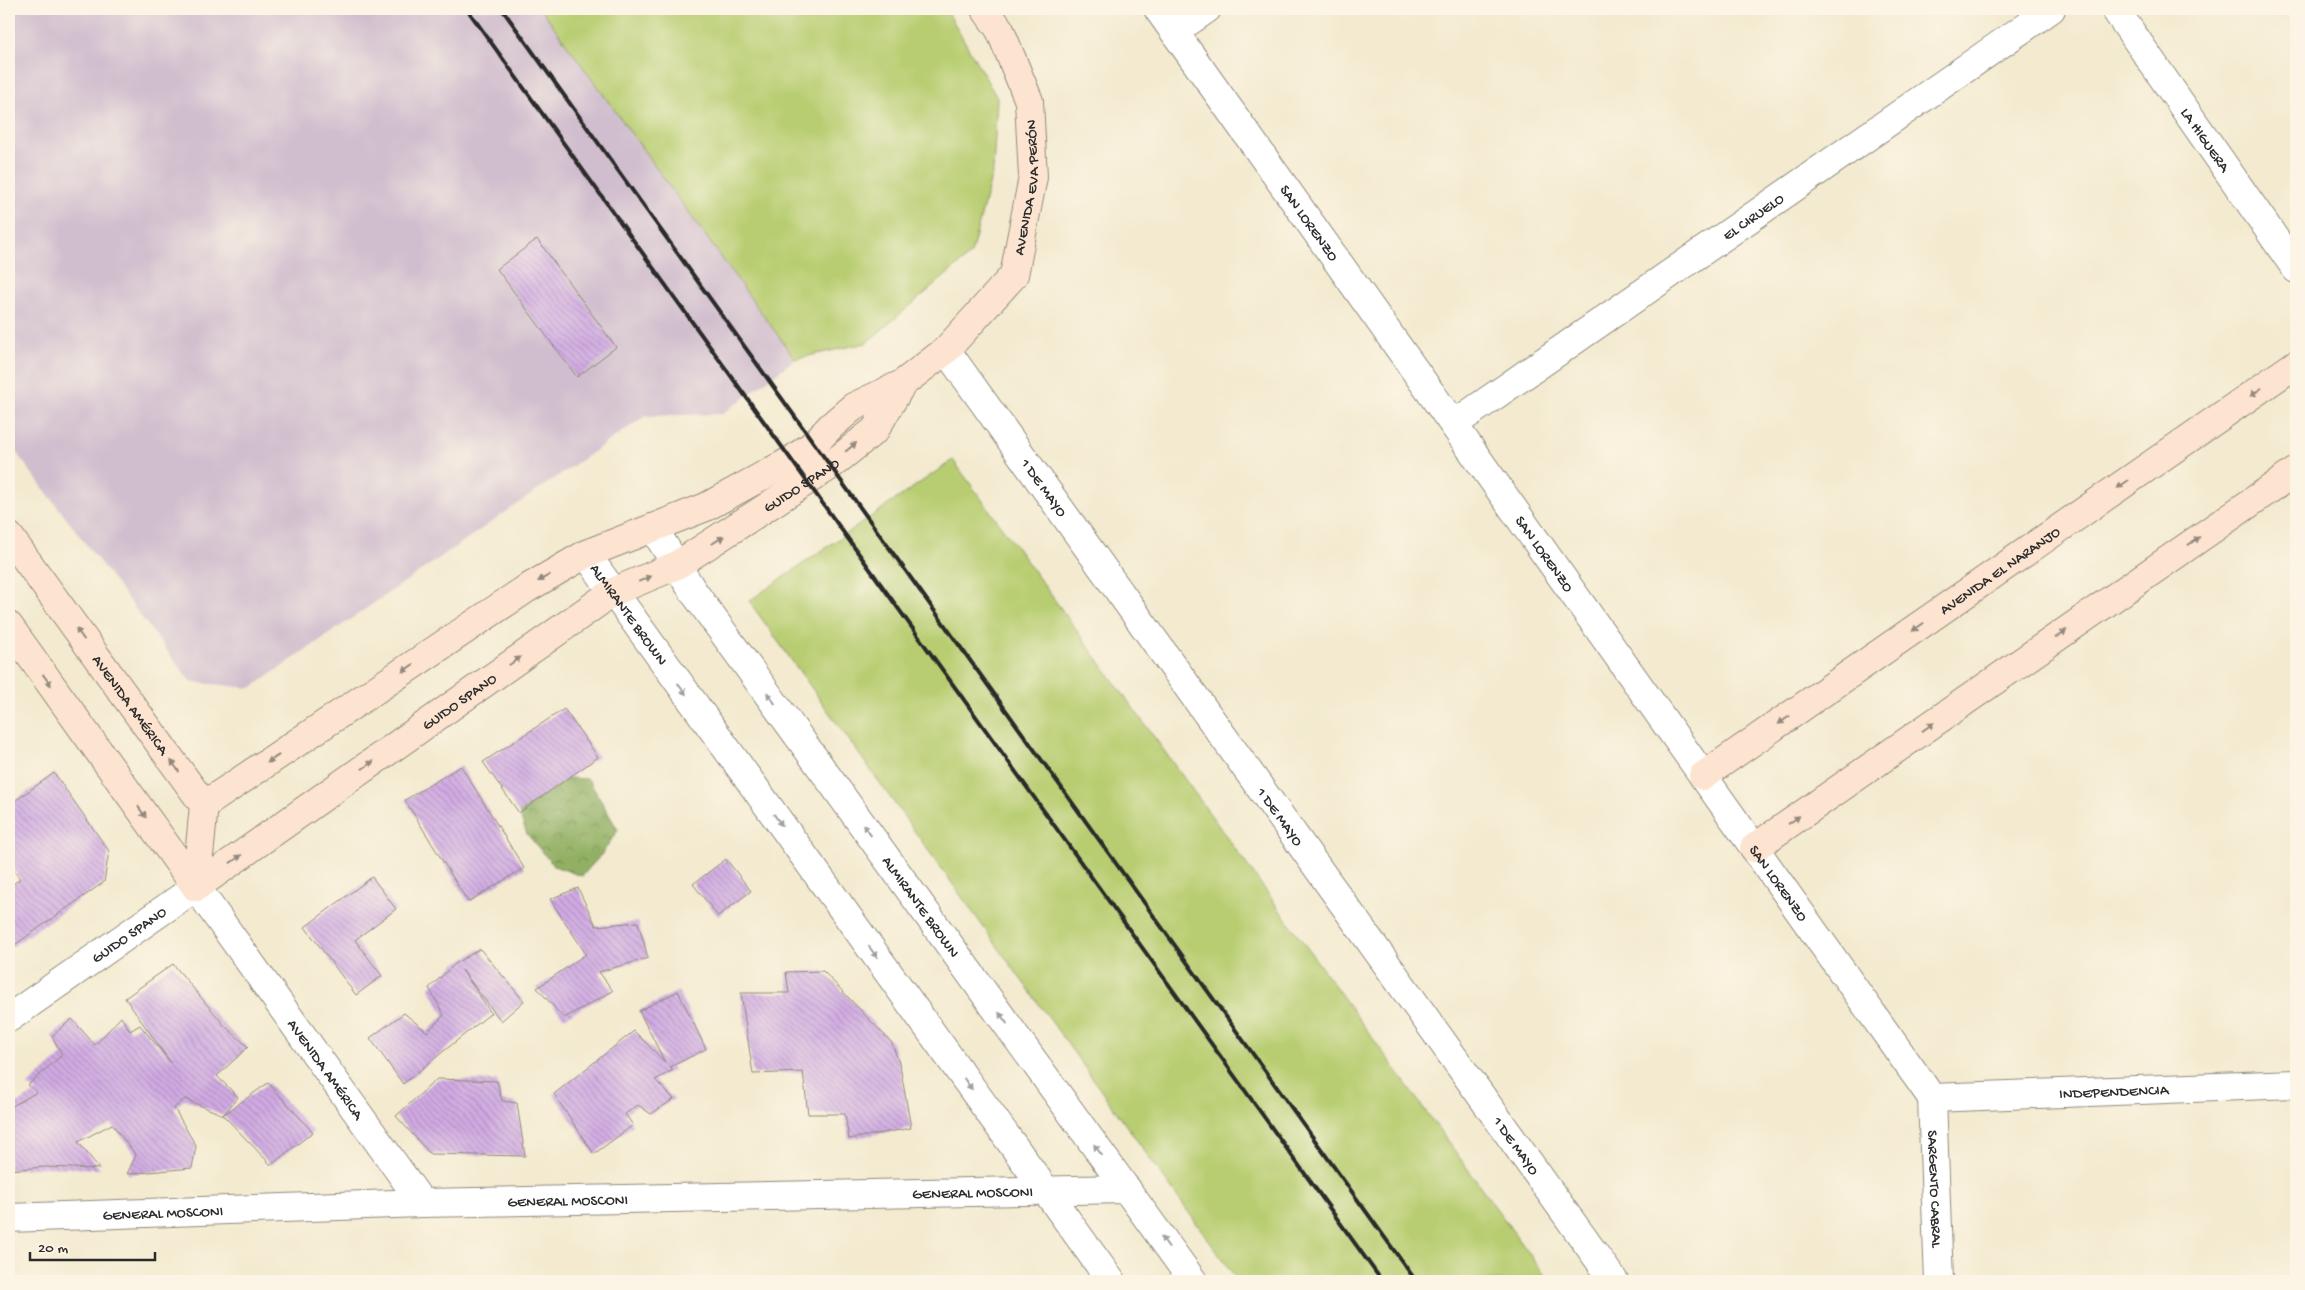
<svg xmlns="http://www.w3.org/2000/svg" width="2305" height="1290" font-family="'Gochi Hand',sans-serif">
<style>
.industrial{fill:#d0bdce}
.green{fill:#b8cd71;stroke:#727c4e}
.forest{fill:url(#forest-crowns);stroke:#5e6e47}
.building{fill:url(#building-back-hatch)}
.lines{fill:none;stroke-linecap:round;stroke-linejoin:round}
.street-casing{stroke:#8f8a7d;stroke-width:30}
.secondary-casing{stroke:#8f8a7d;stroke-width:30}
.street{stroke:#fff;stroke-width:28}
.secondary{stroke:#fde4d0;stroke-width:28}
.rail{stroke:#2b2b2b;stroke-width:4}
.oneway{fill:#94887e}
.oneway2{fill:#a0a0a0}
.labels{text-anchor:middle;stroke-width:4.5;stroke-linejoin:round;paint-order:stroke}
.street-label{font-size:15px;fill:#2b2b2b;stroke:#fcf5e5}
</style>
<defs>
<pattern id="forest-crowns" width="20" height="18" patternUnits="userSpaceOnUse" patternTransform="scale(1.25)"><rect width="20" height="18" fill="#92b063"/><path d="M2 6a3 3 0 1 1 6 0M12 15a3 3 0 1 1 6 0" fill="none" stroke="#778f52"/></pattern>
<pattern id="building-back-hatch" width="6" height="6" patternUnits="userSpaceOnUse" patternTransform="scale(1.25)"><rect width="6" height="6" fill="#d1abe4"/><path d="M-1 5l2 2M0 0l6 6M5-1l2 2" fill="none" stroke="#aa8bb9"/></pattern>
</defs>
<rect width="100%" height="100%" fill="#fcf5e5"/>
<filter id="ink" filterUnits="userSpaceOnUse"><feTurbulence type="fractalNoise" baseFrequency=".02" numOctaves="2"/><feDisplacementMap in="SourceGraphic" scale="10" xChannelSelector="R" yChannelSelector="G"/><feConvolveMatrix kernelMatrix="1 2 1 2 8 2 1 2 1" color-interpolation-filters="sRGB"/></filter>
<filter id="wash" filterUnits="userSpaceOnUse"><feTurbulence type="fractalNoise" baseFrequency=".0096" numOctaves="4" result="noise"/><feDisplacementMap in="SourceGraphic" scale="20" xChannelSelector="R" yChannelSelector="G"/><feGaussianBlur stdDeviation="1.12" result="paint"/><feColorMatrix in="noise" values="0 0 0 0 0 0 0 0 0 0 0 0 0 0 0 0 0 1.4 0 .05"/><feComposite in="paint" operator="in"/></filter>
<g filter="url(#wash)">
<rect width="100%" height="100%" fill="#f3eacf"/>
<path class="industrial" d="M9,9H542L795,359L723,414L645,416L251,688L191,682L9,443Z"/>
<g class="green">
<path d="M541,9H946L997,98L993,170L971,254L866,343L795,359Z"/>
<path d="M953,460L1549,1281H1238L749,601Z"/>
</g>
<path class="forest" d="M568,778L588,779L618,830L601,855L582,876L554,866L527,834L519,813Z"/>
<g id="blocks">
<g class="building">
<path d="M537,239L616,347L577,377L497,269Z"/>
<path d="M564,709L598,757L519,813L483,762Z"/>
<path d="M461,766L524,868L468,902L405,800Z"/>
<path d="M54,773L109,851L104,882L9,949V887L20,879L9,864V805Z"/>
<path d="M726,859L751,891L718,916L693,884Z"/>
<path d="M372,877L396,909L355,940L382,976L356,995L305,927Z"/>
<path d="M578,888L596,926L638,922L648,958L599,972L613,991L564,1018L537,988L586,954L550,899Z"/>
<path d="M480,949L524,1001L501,1021L462,970L491,1013L403,1084L370,1038L404,1013L427,1032L444,1015L429,988L456,963Z"/>
<path d="M173,964L225,1026L248,1047L217,1076L238,1097L223,1115L185,1099L174,1108L196,1146L192,1168L127,1174L136,1155L112,1124L78,1142L100,1169L45,1167L9,1170V1108L37,1092L28,1085L62,1055L52,1036L72,1019L95,1045L121,1017L130,1031L140,1025L171,1063L125,998Z"/>
<path d="M823,971L892,1043L900,1066L911,1128L849,1139L845,1114H808L803,1072L753,1074L741,993H789L786,972Z"/>
<path d="M678,991L706,1049L670,1067L673,1070L655,1080L674,1099L651,1114L638,1105L625,1114L633,1125L594,1154L554,1094L634,1031L665,1062L639,1011Z"/>
<path d="M437,1079L497,1081L502,1101L517,1103L525,1156L430,1154L396,1116Z"/>
<path d="M268,1083L313,1132L271,1165L223,1115Z"/>
</g>
</g>
</g>
<g filter="url(#ink)">
<use href="#blocks" fill-opacity="0" stroke="#8f8a7d" stroke-width="1"/>
<g class="lines">
<g class="street-casing">
<g id="street">
<path id="s1" d="M1158,9L1932,1098"/>
<path id="s2" d="M2115,9L2296,269"/>
<path d="M1175,31L1207,9"/>
<path id="s3" d="M946,350L1614,1281"/>
<path id="s4" d="M1454,424L2051,9"/>
<path id="s5" d="M653,528L693,591L1193,1281"/>
<path id="s6" d="M586,554L1111,1281"/>
<path id="s7" d="M9,1018L196,887L422,1203"/>
<path id="s8" d="M1932,1098L2296,1084"/>
<path id="s9" d="M1932,1098L1939,1281"/>
<path id="s10" d="M9,1218L422,1203L1127,1189"/>
</g>
</g>
<g class="secondary-casing">
<g id="secondary">
<path id="s11" d="M9,536L204,805L196,887"/>
<path d="M9,626L196,887"/>
<path id="s12" d="M1703,776L2296,364"/>
<path id="s13" d="M204,805L526,589L586,554L706,507L792,460L814,444L831,426L853,407L902,384L946,350L1014,275L1033,177L1029,101L1000,30L985,9"/>
<path d="M1754,848L2296,471"/>
<path id="s14" d="M196,887L613,592L677,565L830,466L875,430L902,384"/>
</g>
</g>
<use href="#street" class="street"/>
<use href="#secondary" class="secondary"/>
<g class="rail">
<path d="M467,9L1382,1281"/>
<path d="M502,9L1416,1281"/>
</g>
</g>
<defs><path id="oneway-solid" d="M-6-.8H1V-3.2L6.5 0L1 3.2V.8H-6Z" transform="scale(1.25)"/></defs>
<g class="oneway">
<use href="#oneway-solid" transform="translate(2256 392) rotate(145)"/>
<use href="#oneway-solid" transform="translate(851 447) rotate(-39)"/>
<use href="#oneway-solid" transform="translate(2123 484) rotate(145)"/>
<use href="#oneway-solid" transform="translate(718 540) rotate(-32)"/>
<use href="#oneway-solid" transform="translate(2194 541) rotate(-35)"/>
<use href="#oneway-solid" transform="translate(544 578) rotate(150)"/>
<use href="#oneway-solid" transform="translate(645 579) rotate(-23)"/>
<use href="#oneway-solid" transform="translate(1918 627) rotate(145)"/>
<use href="#oneway-solid" transform="translate(80 634) rotate(-126)"/>
<use href="#oneway-solid" transform="translate(2061 634) rotate(-35)"/>
<use href="#oneway-solid" transform="translate(515 661) rotate(-35)"/>
<use href="#oneway-solid" transform="translate(408 668) rotate(146)"/>
<use href="#oneway-solid" transform="translate(47 680) rotate(54)"/>
<use href="#oneway-solid" transform="translate(1784 720) rotate(145)"/>
<use href="#oneway-solid" transform="translate(1928 727) rotate(-35)"/>
<use href="#oneway-solid" transform="translate(273 759) rotate(146)"/>
<use href="#oneway-solid" transform="translate(368 765) rotate(-35)"/>
<use href="#oneway-solid" transform="translate(175 766) rotate(-126)"/>
<use href="#oneway-solid" transform="translate(142 812) rotate(54)"/>
<use href="#oneway-solid" transform="translate(1794 820) rotate(-35)"/>
<use href="#oneway-solid" transform="translate(236 859) rotate(-35)"/>
</g>
<g class="oneway2">
<use href="#oneway-solid" transform="translate(682 689) rotate(54)"/>
<use href="#oneway-solid" transform="translate(771 698) rotate(-126)"/>
<use href="#oneway-solid" transform="translate(778 820) rotate(54)"/>
<use href="#oneway-solid" transform="translate(867 830) rotate(-126)"/>
<use href="#oneway-solid" transform="translate(873 952) rotate(54)"/>
<use href="#oneway-solid" transform="translate(1003 1018) rotate(-126)"/>
<use href="#oneway-solid" transform="translate(968 1084) rotate(54)"/>
<use href="#oneway-solid" transform="translate(1098 1150) rotate(-126)"/>
<use href="#oneway-solid" transform="translate(1165 1242) rotate(-126)"/>
</g>
</g>
<g class="labels">
<g class="street-label">
<text dy="5" stroke="none"><textPath href="#s2" startOffset="159">LA HIGUERA</textPath></text>
<text dy="5" stroke="none"><textPath href="#s13" startOffset="1065">AVENIDA EVA PERÓN</textPath></text>
<text dy="5" stroke="none"><textPath href="#s4" startOffset="364">EL CIRUELO</textPath></text>
<text dy="5" stroke="none"><textPath href="#s1" startOffset="262">SAN LORENZO</textPath></text>
<text dy="5" stroke="none"><textPath href="#s14" startOffset="728">GUIDO SPANO</textPath></text>
<text dy="5" stroke="none"><textPath href="#s3" startOffset="169">1 DE MAYO</textPath></text>
<text dy="5" stroke="none"><textPath href="#s1" startOffset="668">SAN LORENZO</textPath></text>
<text dy="5" stroke="none"><textPath href="#s12" startOffset="361">AVENIDA EL NARANJO</textPath></text>
<text dy="5" stroke="none"><textPath href="#s6" startOffset="74">ALMIRANTE BROWN</textPath></text>
<text dy="5" stroke="none"><textPath href="#s14" startOffset="322">GUIDO SPANO</textPath></text>
<text dy="5" stroke="none"><textPath href="#s11" startOffset="208">AVENIDA AMÉRICA</textPath></text>
<text dy="5" stroke="none"><textPath href="#s3" startOffset="574">1 DE MAYO</textPath></text>
<text dy="5" stroke="none"><textPath href="#s1" startOffset="1072">SAN LORENZO</textPath></text>
<text dy="5" stroke="none"><textPath href="#s5" startOffset="464">ALMIRANTE BROWN</textPath></text>
<text dy="5" stroke="none"><textPath href="#s7" startOffset="146">GUIDO SPANO</textPath></text>
<text dy="5" stroke="none"><textPath href="#s7" startOffset="452">AVENIDA AMÉRICA</textPath></text>
<text dy="5" stroke="none"><textPath href="#s8" startOffset="182">INDEPENDENCIA</textPath></text>
<text dy="5" stroke="none"><textPath href="#s3" startOffset="979">1 DE MAYO</textPath></text>
<text dy="5" stroke="none"><textPath href="#s9" startOffset="91">SARGENTO CABRAL</textPath></text>
<text dy="5" stroke="none"><textPath href="#s10" startOffset="964">GENERAL MOSCONI</textPath></text>
<text dy="5" stroke="none"><textPath href="#s10" startOffset="559">GENERAL MOSCONI</textPath></text>
<text dy="5" stroke="none"><textPath href="#s10" startOffset="154">GENERAL MOSCONI</textPath></text>
</g>
</g>
<rect width="2305" height="1290" fill="none" stroke="#fcf5e5" stroke-width="30"/>
<path d="M30 1252v8h125v-8" fill="none" stroke="#2b2b2b" stroke-width="2.5"/>
<text x="38" y="1252" font-size="15" fill="#2b2b2b" stroke="#fcf5e5" stroke-width="4" paint-order="stroke">20 m</text>
</svg>
